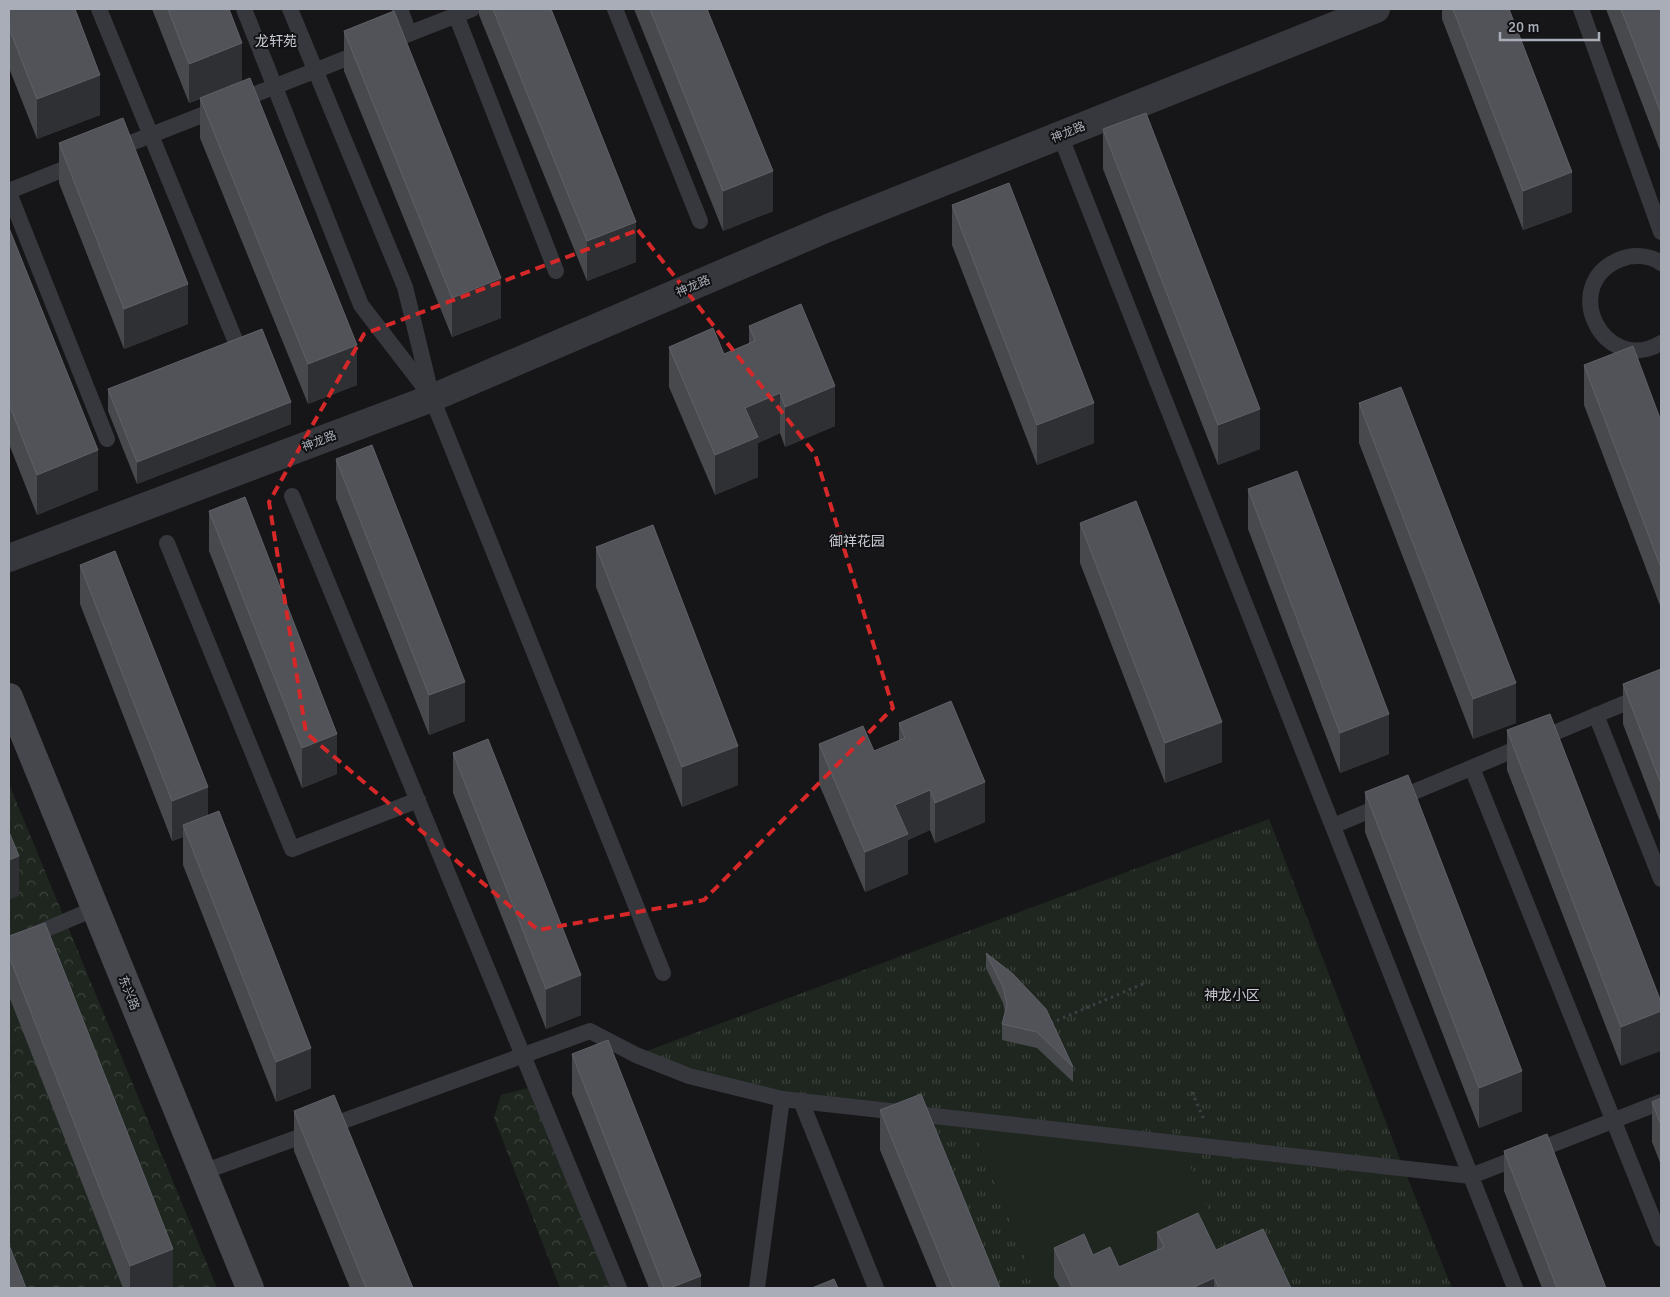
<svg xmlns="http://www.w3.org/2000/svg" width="1670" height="1297" font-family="Signika,'Noto Sans SC',sans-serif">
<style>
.grass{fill:url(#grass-tufts)}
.forest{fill:url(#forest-crowns)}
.green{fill:#1e261f}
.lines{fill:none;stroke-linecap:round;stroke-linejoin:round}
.path{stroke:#3d3f44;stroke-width:3;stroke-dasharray:2.5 4;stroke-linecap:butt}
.lane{stroke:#37383d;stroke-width:16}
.street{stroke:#37383d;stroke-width:28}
.secondary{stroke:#45474d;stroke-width:28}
.wall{fill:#47494d}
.shaded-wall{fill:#2f3033}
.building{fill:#525359;stroke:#5f6168}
.marked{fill:none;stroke:#d62828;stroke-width:4;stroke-dasharray:10 6;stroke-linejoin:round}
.labels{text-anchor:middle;stroke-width:4;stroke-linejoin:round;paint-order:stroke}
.street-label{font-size:12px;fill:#a8adb8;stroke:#111113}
.neighbourhood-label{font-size:14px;fill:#c9ccd4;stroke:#111113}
</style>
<defs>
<pattern id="grass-tufts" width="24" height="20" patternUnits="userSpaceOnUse" patternTransform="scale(1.25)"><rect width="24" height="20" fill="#1e261f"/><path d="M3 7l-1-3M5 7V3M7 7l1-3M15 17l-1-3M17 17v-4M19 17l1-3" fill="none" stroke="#3c433d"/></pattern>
<pattern id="forest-crowns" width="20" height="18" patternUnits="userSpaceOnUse" patternTransform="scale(1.25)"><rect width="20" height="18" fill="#1e261f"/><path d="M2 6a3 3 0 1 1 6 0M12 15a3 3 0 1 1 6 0" fill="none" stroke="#3c433d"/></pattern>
</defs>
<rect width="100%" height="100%" fill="#161618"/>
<path class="grass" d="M1269,819L1404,1169L1452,1288H990L918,1114L782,1099L636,1055Z"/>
<g class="forest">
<path d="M9,784L217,1288H9Z"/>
<path d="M535,1086L619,1288H560L494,1118L501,1095Z"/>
</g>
<path class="green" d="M969,1120L1181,1144L1223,1244L1203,1252L1060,1288H1038Z"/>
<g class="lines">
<g class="path">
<path d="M1051,1023L1145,983"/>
<path d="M1192,1092L1205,1122"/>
</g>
<g class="lane">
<path d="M99,9L240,352"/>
<path d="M244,9L361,305L428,392"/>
<path d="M290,9L405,287L432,398L663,973"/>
<path d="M400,9L409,33"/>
<path d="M615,9L700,221"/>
<path d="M1581,9L1661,232"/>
<path d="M456,15L556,271"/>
<path d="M1060,135L1515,1288"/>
<path d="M113,150L472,9"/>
<path d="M9,191L79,163"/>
<path d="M9,193L107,439"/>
<path d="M1661,263C1650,255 1633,254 1621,259C1557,284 1604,377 1661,343"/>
<path d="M292,496L619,1288"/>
<path d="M167,543L292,849L418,800"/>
<path d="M1596,715L1661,879"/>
<path d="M1472,768L1661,1239"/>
<path d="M1333,826L1661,688"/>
<path d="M9,945L94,909"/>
<path d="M801,1101L876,1288"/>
<path d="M203,1172L590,1031L636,1055L689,1076L782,1099"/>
<path d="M757,1288L782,1099L1471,1176L1661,1102"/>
</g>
<path class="street" d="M9,558L432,398L828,228L1376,9"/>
<path class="secondary" d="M9,697L250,1288"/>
</g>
<g class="wall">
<path d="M9,9L100,115L37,139L9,68Z"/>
<path d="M152,9H229L242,81L357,385L308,404L200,138V99L189,103Z"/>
<path d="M479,9H551L636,262L587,281L479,15Z"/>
<path d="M634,9H707L773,211L723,231Z"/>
<path d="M1442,9H1509L1572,212L1523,230L1442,19Z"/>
<path d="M1606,9H1661V153Z"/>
<path d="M344,31L501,318L452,337L344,71Z"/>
<path d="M1103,129L1260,449L1218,465L1103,169Z"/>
<path d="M59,143L188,324L124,349L59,183Z"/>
<path d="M952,205L1094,443L1037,465L952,245Z"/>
<path d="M9,228L98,490L37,515L9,444Z"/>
<path d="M749,326L835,426L785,447L780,433L758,443V477L715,495L669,387V347L724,354L749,344Z"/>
<path d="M1584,365L1661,421V608L1584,405Z"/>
<path d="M108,389L291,424L137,484L108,411Z"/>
<path d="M1359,403L1516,723L1473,739L1359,443Z"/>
<path d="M336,459L465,721L429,735L336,499Z"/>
<path d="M1248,489L1389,754L1340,773L1248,529Z"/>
<path d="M209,511L337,774L302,788L209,551Z"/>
<path d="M1080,523L1222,762L1165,783L1080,563Z"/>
<path d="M596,547L738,785L682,807L596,587Z"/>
<path d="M80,565L208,815L311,1088L276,1102L183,865V837L172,841L80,604Z"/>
<path d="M1661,669V824L1623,724V684Z"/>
<path d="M899,723L985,822L935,843L930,830L908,840V874L865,892L819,784V744L874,751L899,741Z"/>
<path d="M1507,730L1661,1002L1621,1066L1507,770Z"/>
<path d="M453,753L581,1015L546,1029L453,793Z"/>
<path d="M1365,792L1522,1111L1479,1128L1365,832Z"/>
<path d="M9,936L173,1288H123L9,996Z"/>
<path d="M986,953L1073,1067V1082L1037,1048L1002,1040V1024L1005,1012L1003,1003L986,968Z"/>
<path d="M572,1054L701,1288H649L572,1094Z"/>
<path d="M1661,1098V1165L1652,1142V1102Z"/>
<path d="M880,1110L1000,1288H937L880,1150Z"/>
<path d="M294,1111L413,1288H350L294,1151Z"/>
<path d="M1504,1151L1606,1288H1542L1504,1191Z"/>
<path d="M1157,1232L1216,1250L1291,1288H1060L1054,1277V1248L1093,1255L1119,1267L1157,1250Z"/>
</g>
<g class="shaded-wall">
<path d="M242,43V83L189,103V64Z"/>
<path d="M100,75V115L37,139V99Z"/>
<path d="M773,171V211L723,231V191Z"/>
<path d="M1572,172V212L1523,230V191Z"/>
<path d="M636,222V262L587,281V241Z"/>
<path d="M501,278V318L452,337V298Z"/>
<path d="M188,284V324L124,349V309Z"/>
<path d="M357,345V385L308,404V364Z"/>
<path d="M835,386V426L785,447V407Z"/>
<path d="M780,393V433L758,443V477L715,495V455L745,408Z"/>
<path d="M291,402V424L137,484V462Z"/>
<path d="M1094,403V443L1037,465V425Z"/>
<path d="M1260,409V449L1218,465V425Z"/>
<path d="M98,450V490L37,515V475Z"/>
<path d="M465,682V721L429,735V695Z"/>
<path d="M1516,683V723L1473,739V699Z"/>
<path d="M1389,714V754L1340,773V733Z"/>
<path d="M1222,722V762L1165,783V743Z"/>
<path d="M337,734V774L302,788V748Z"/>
<path d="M738,746V785L682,807V767Z"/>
<path d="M985,782V822L935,843V803Z"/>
<path d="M208,787V827L183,825V837L172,841V801Z"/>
<path d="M930,790V830L908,840V874L865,892V852L895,805Z"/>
<path d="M19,856V896L9,900V860Z"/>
<path d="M581,975V1015L546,1029V989Z"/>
<path d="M1661,1011V1051L1621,1066V1027Z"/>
<path d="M311,1048V1088L276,1102V1062Z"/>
<path d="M1522,1071V1111L1479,1128V1088Z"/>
<path d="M173,1249V1288H130V1266Z"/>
<path d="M701,1276V1288H670Z"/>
<path d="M1214,1278V1288H1192Z"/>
</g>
<g class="building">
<path d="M9,9H75L100,75L37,99L9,28Z"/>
<path d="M168,9H229L242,43L189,64Z"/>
<path d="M493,9H551L636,222L587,241Z"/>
<path d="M650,9H707L773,171L723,191Z"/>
<path d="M1453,9H1509L1572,172L1523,191Z"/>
<path d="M1621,9H1661V113Z"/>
<path d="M394,11L501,278L452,298L344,31Z"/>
<path d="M250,78L357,345L308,364L200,98Z"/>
<path d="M1146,113L1260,409L1218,425L1103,129Z"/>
<path d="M123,118L188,284L124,309L59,143Z"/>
<path d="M1009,183L1094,403L1037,425L952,205Z"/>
<path d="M9,228L98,450L37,475L9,404Z"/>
<path d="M801,304L835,386L785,407L780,393L745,408L758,437L715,455L669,347L713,328L724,354L755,341L749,326Z"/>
<path d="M262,329L291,402L137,462L108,389Z"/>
<path d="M1633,346L1661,421V568L1584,365Z"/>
<path d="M1401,387L1516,683L1473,699L1359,403Z"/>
<path d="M372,445L465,682L429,695L336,459Z"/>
<path d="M1297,471L1389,714L1340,733L1248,489Z"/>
<path d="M245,497L337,734L302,748L209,511Z"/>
<path d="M1136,501L1222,722L1165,743L1080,523Z"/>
<path d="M653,525L738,746L682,767L596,547Z"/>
<path d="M115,551L208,787L172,801L80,565Z"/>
<path d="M1661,669V784L1623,684Z"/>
<path d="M951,701L985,782L935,803L930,790L895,805L908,834L865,852L819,744L863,726L874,751L905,738L899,723Z"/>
<path d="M1550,714L1661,1002V1011L1621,1027L1507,730Z"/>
<path d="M488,739L581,975L546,989L453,753Z"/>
<path d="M1408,775L1522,1071L1479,1088L1365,792Z"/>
<path d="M219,811L311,1048L276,1062L183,825Z"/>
<path d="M9,832L19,856L9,860Z"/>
<path d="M45,923L173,1249L130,1266L9,956V936Z"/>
<path d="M986,953L1013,974L1046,1009L1073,1067L1037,1032L1002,1024L1007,1005L1003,987Z"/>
<path d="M608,1040L701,1276L670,1288H664L572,1054Z"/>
<path d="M921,1094L1000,1288H953L880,1110Z"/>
<path d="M334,1095L413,1288H366L294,1111Z"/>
<path d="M1661,1098V1125L1652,1102Z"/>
<path d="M1547,1134L1606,1288H1557L1504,1151Z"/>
<path d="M1198,1213L1216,1250L1263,1229L1291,1288H1219L1214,1278L1192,1288H1073L1054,1248L1084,1234L1093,1255L1110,1247L1119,1267L1164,1247L1157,1232Z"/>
<path d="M9,1245L26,1288H9Z"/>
<path d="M834,1279L838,1288H812Z"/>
</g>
<path class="marked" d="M638,230L815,454L893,708L704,900L538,930L306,733L269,502L364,334Z"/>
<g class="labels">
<g class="street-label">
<text transform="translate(1068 132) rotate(-22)" y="4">神龙路</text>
<text transform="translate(693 286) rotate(-23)" y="4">神龙路</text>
<text transform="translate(319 441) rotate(-21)" y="4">神龙路</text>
<text transform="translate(129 993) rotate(68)" y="4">东兴路</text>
</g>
<g class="neighbourhood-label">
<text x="276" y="46">龙轩苑</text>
<text x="857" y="546">御祥花园</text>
<text x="1232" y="1000">神龙小区</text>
</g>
</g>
<rect width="1670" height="1297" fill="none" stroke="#a8adb8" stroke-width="20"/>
<path d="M1500 32v8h99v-8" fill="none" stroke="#a8adb8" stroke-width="2.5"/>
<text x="1508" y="32" font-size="15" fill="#a8adb8" stroke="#111113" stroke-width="4" paint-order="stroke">20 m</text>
</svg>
